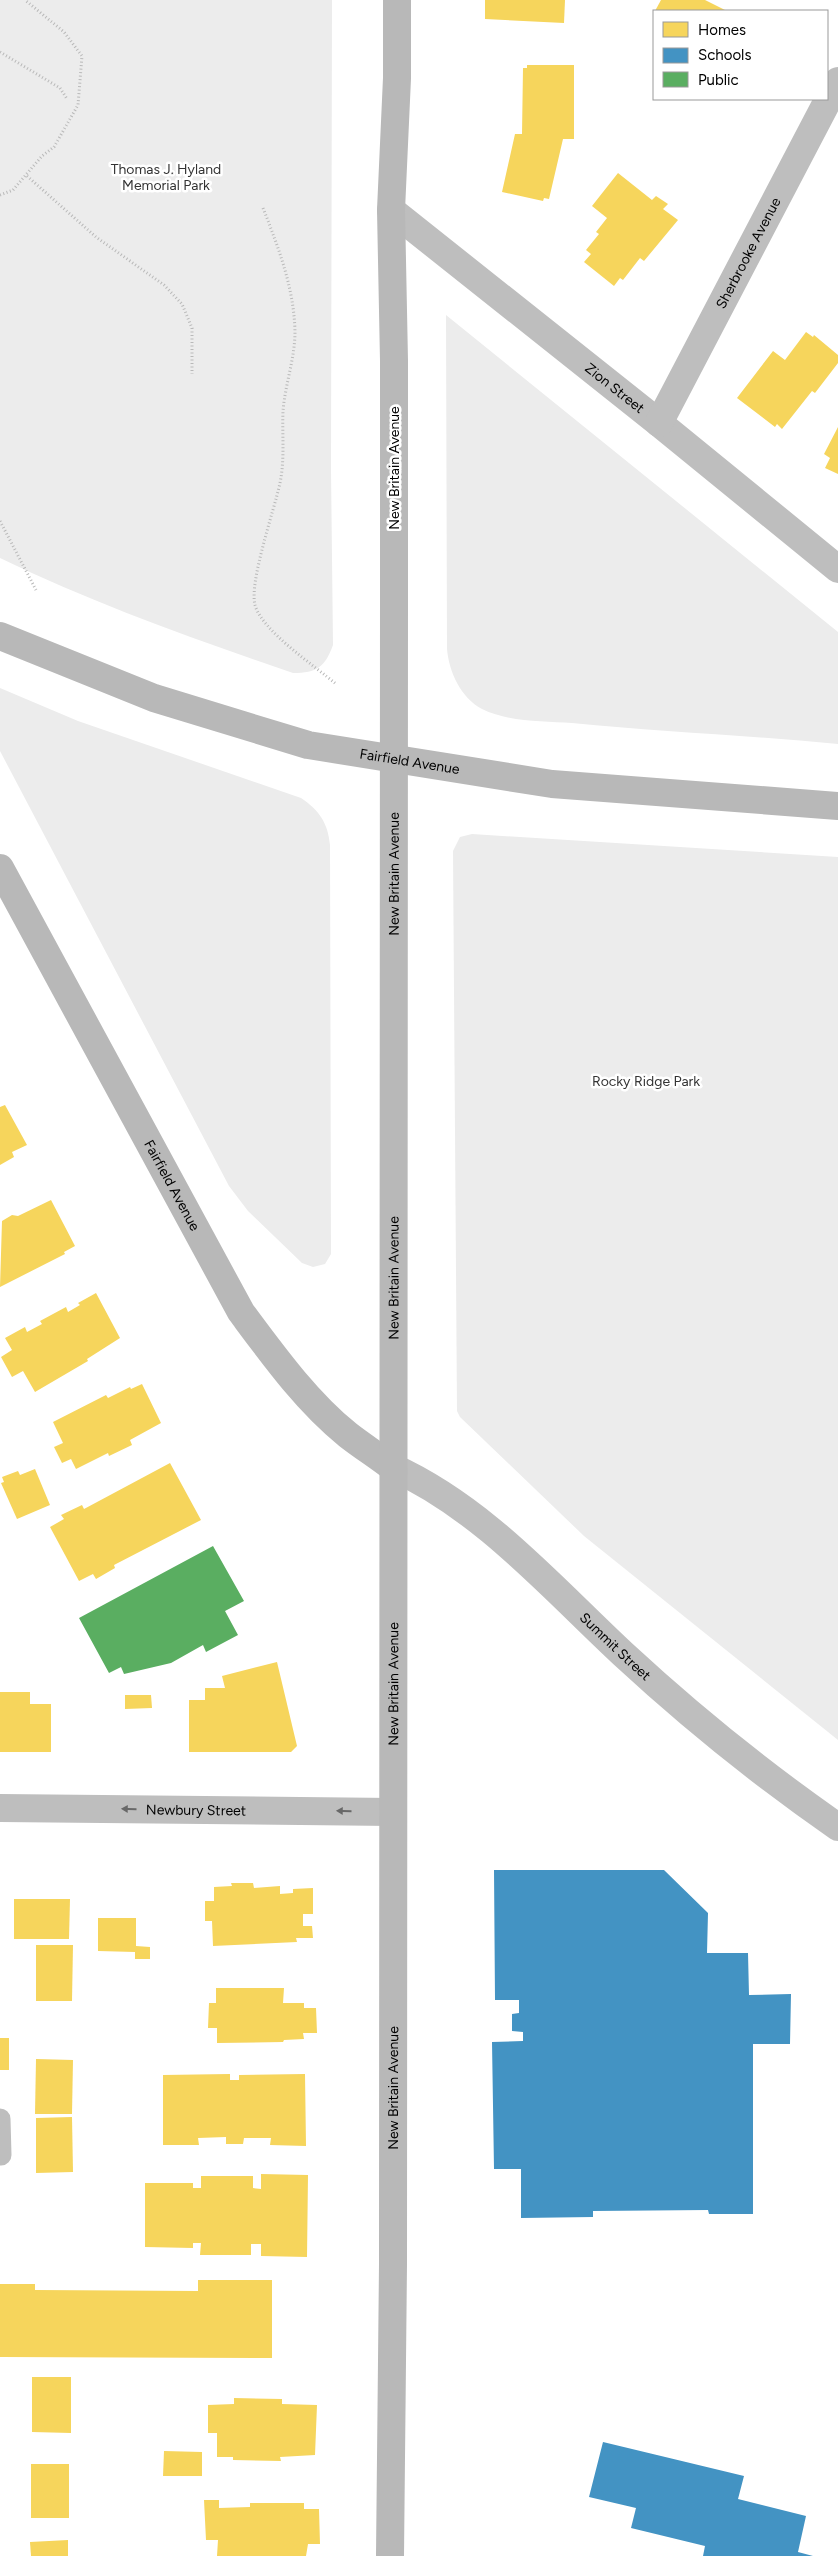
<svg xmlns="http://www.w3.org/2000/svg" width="838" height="2556" font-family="Figtree,sans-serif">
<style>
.green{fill:#ececec}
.homes{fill:#f6d55c}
.schools{fill:#4393c3}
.public{fill:#5aae61}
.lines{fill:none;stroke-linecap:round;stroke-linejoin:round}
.path{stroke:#b9b9b9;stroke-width:3;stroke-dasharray:1 2.5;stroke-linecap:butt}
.lane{stroke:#bebebe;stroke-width:21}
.street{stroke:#bebebe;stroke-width:28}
.secondary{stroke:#b8b8b8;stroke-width:28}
.oneway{fill:#686868}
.labels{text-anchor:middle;stroke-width:5;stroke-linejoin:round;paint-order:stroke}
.park-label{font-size:14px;fill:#333;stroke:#fff}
.street-label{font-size:14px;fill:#000;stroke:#fff}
</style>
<rect width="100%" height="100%" fill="#fff"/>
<g class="green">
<path d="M0,0H332L331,470L333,645C325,667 317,673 293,673C194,639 95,604 0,558Z"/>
<path d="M446,315L838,632V744C749,735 660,732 572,723C543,721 508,722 482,709C461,698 449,672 447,649Z"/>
<path d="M0,688L78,721L301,798C319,810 328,823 330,845L331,1254L325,1264L313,1267L302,1263L248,1211L229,1186L0,751Z"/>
<path d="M472,834L838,857V1740L584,1536L460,1417L457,1411L453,851L460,837Z"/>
</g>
<g class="homes">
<path d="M485,0H565L564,23L485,19Z"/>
<path d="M661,0H705L727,11H655Z"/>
<path d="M527,65H574V139H563L549,199L544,198L543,201L502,192L515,134H522L523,68H527Z"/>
<path d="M618,173L652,200L656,196L668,204L663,209L678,220L644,261L640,258L623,280L620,278L614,286L584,262L591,254L586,250L599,234L596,232L607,218L592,206Z"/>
<path d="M806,332L813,337L814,335L838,355V363L815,393L812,391L782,429L777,424L775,427L737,398L773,351L785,360Z"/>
<path d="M838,427V474L825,468L830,458L824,454Z"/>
<path d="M5,1105L27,1145L12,1152L14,1157L0,1165V1107Z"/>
<path d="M51,1200L75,1246L64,1252L65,1254L0,1287L2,1221L12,1215L18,1216Z"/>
<path d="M96,1293L120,1338L87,1359L88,1361L35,1392L23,1371L12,1377L1,1357L12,1350L5,1338L25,1327L27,1332L42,1324L40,1321L66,1307L68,1312L80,1305L78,1303Z"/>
<path d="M142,1384L161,1423L130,1440L132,1445L109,1456L108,1453L76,1469L71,1459L62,1463L54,1447L63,1443L53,1422L106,1395L108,1398L130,1387L131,1389Z"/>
<path d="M170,1463L201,1520L114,1565L115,1568L96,1579L93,1574L79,1581L50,1527L64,1519L61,1515L82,1505L84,1509Z"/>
<path d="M35,1469L50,1505L17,1519L1,1483L4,1482L2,1477L18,1471L20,1475Z"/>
<path d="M277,1662L297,1746L291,1752H189V1700H205V1688H225L222,1676Z"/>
<path d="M0,1692H30V1704H51V1752H0Z"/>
<path d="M125,1695H151L152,1708L125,1709Z"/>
<path d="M231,1883H253L254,1888L280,1886V1894L293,1893V1889L313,1888V1914H303V1926H312L313,1938H296L297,1942L213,1946L212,1921H205V1901H214V1887L232,1886Z"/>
<path d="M14,1899H70L69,1939H14Z"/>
<path d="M98,1918H136V1946L150,1947V1959H135V1952L98,1951Z"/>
<path d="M36,1945H73L72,2001H36Z"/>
<path d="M216,1988H284L283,2003H304V2008H316L317,2033H303L304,2039L284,2040L283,2042L217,2043V2028H208L209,2003H216Z"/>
<rect x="0" y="2038" width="9" height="32"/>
<path d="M36,2059L73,2060L72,2114H35Z"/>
<path d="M230,2074V2080H239V2075L305,2074L306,2146L270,2145L271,2138H244L243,2144H226V2137L198,2138L199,2145H163V2075Z"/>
<path d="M72,2117L73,2172L36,2173V2118Z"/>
<path d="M261,2174L308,2175L307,2257L261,2256V2244H251V2255H200L201,2243H193V2248L145,2247V2183H193V2188H201V2176H253V2188L261,2189Z"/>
<path d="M198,2280H272V2358L0,2357V2284H35V2290L198,2291Z"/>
<path d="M32,2377H71V2433L32,2432Z"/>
<path d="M234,2398L282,2399V2404L317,2405L315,2455L280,2457L281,2461L233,2460V2457H217V2433H208V2405L234,2404Z"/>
<path d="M164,2451L202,2452V2476H163Z"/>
<rect x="31" y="2464" width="38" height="54"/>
<path d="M204,2500H219V2508L250,2507V2503H304V2509H319L320,2544H308L306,2556H217L218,2540H206Z"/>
<path d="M68,2540V2556H31L30,2542Z"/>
</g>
<g class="schools">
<path d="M494,1870H664L708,1913L707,1953H748L749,1995L791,1994L790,2044H753V2214H709L708,2210L593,2211V2217L521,2218V2169H494L492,2042L523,2041V2032L512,2031V2014L519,2013V2000H495Z"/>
<path d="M603,2442L744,2476L738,2499L806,2516L798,2552L813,2556H703L705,2546L631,2528L636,2508L589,2497Z"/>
</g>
<path class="public" d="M213,1546L244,1601L225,1611L238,1635L206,1652L203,1645L171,1663L124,1674L121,1667L109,1673L79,1618Z"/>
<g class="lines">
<g class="path">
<path d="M0,52L60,88L67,99"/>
<path d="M27,176L96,237L164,285L182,304L192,328V374"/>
<path d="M0,195L13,190L42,156L54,147L78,105L82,56L64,32L25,0"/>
<path d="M263,208C279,249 294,288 295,332C295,358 285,385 283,411C282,435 285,459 280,483C274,511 249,582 255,605C262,631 315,666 336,684"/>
<path d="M0,521L36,590"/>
</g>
<path class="lane" d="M0,2119L1,2155"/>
<g class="street">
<path id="s1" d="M391,210L659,423L838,569"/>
<path id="s2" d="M659,423L838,81"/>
<path id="s3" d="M392,1467C483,1508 551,1587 623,1654C690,1716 763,1775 838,1827"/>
<path id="s4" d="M0,1808L393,1812"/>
</g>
<g class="secondary">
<path id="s5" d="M0,636L154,698L308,745L552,784L838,806"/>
<path id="s6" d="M0,868L241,1312C273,1355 306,1401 348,1435C362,1446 378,1456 392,1467"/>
<path id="s7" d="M390,2556L393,2264L394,591V361L391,210L397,78V0"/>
</g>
</g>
<defs><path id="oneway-solid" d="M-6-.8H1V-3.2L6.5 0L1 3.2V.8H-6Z" transform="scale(1.25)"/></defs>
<g class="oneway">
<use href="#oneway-solid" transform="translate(129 1809) rotate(-179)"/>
<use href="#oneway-solid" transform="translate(344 1811) rotate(-179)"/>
</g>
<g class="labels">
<g class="park-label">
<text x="166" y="174">Thomas J. Hyland<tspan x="166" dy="16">Memorial Park</tspan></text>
<text x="646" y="1086">Rocky Ridge Park</text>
</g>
<g class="street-label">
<text dy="5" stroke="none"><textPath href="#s2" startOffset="192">Sherbrooke Avenue</textPath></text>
<text dy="5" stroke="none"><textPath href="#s1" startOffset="286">Zion Street</textPath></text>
<text transform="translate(394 468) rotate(-90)" y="5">New Britain Avenue</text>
<text dy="5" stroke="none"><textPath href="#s5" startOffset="430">Fairfield Avenue</textPath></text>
<text dy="5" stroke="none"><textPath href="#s7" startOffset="1682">New Britain Avenue</textPath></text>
<text dy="5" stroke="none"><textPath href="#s6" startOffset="361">Fairfield Avenue</textPath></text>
<text dy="5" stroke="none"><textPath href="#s7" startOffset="1278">New Britain Avenue</textPath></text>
<text dy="5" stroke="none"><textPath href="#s3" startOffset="288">Summit Street</textPath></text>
<text dy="5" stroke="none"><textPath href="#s7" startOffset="872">New Britain Avenue</textPath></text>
<text dy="5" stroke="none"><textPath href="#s4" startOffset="196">Newbury Street</textPath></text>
<text dy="5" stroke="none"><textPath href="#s7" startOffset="468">New Britain Avenue</textPath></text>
</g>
</g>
<rect x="653" y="10" width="175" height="90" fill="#ffffff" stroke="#999999"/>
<rect x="663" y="22" width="25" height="15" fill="#f6d55c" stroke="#999999"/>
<text x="698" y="35" font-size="15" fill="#000000">Homes</text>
<rect x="663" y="48" width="25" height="15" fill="#4393c3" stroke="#999999"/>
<text x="698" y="60" font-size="15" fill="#000000">Schools</text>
<rect x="663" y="72" width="25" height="15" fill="#5aae61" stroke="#999999"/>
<text x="698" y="85" font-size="15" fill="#000000">Public</text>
</svg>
